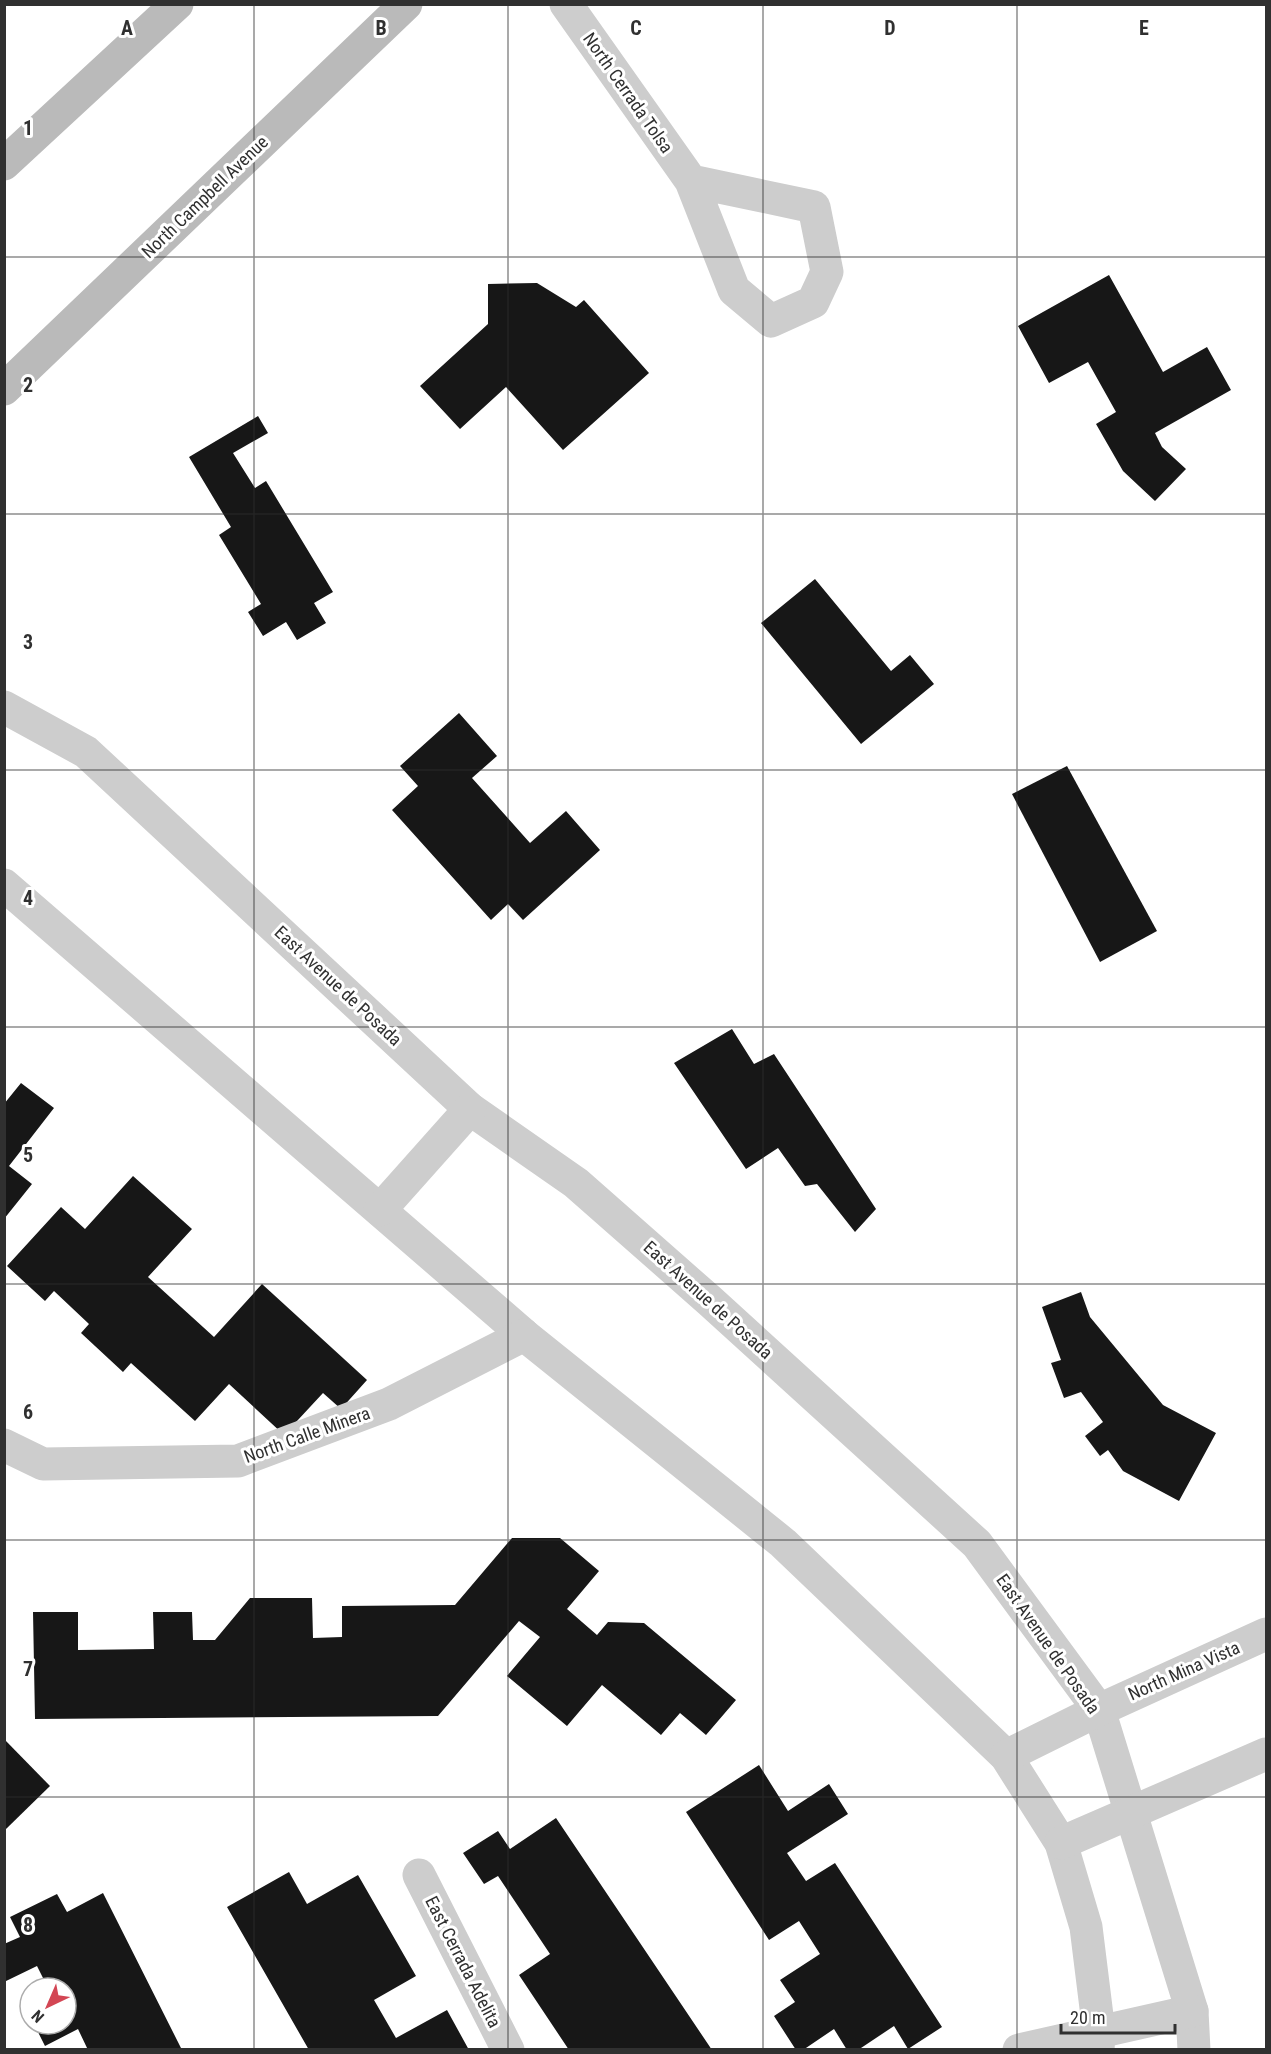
<svg xmlns="http://www.w3.org/2000/svg" width="1271" height="2054" font-family="'Roboto Condensed',sans-serif">
<style>
.building{fill:#171717}
.lines{fill:none;stroke-linecap:round;stroke-linejoin:round}
.minor{stroke:#cdcdcd;stroke-width:33}
.secondary{stroke:#bababa;stroke-width:33}
.grid{fill:none;stroke:#303030;stroke-width:1.5;stroke-opacity:0.55}
.labels{text-anchor:middle;stroke-width:6;stroke-linejoin:round;paint-order:stroke}
.street-label{font-size:18px;fill:#303030;stroke:#fff}
.grid-label{font-size:20px;text-anchor:middle;font-weight:bold;fill:#303030;stroke:#fff;stroke-width:6;stroke-linejoin:round;paint-order:stroke}
</style>
<rect width="100%" height="100%" fill="#fff"/>
<g class="building">
<path d="M1109,275L1163,372L1207,347L1231,390L1155,433L1162,447L1186,469L1155,501L1123,471L1096,424L1116,412L1088,362L1049,383L1018,326Z"/>
<path d="M537,283L576,307L584,300L649,373L563,450L506,387L460,429L420,386L488,324V284Z"/>
<path d="M258,416L268,433L233,453L255,488L266,481L333,592L314,603L326,623L297,640L286,622L263,636L248,612L261,604L219,535L231,527L189,457Z"/>
<path d="M815,579L891,671L910,655L934,684L861,744L761,623Z"/>
<path d="M459,713L497,756L472,778L530,843L566,811L600,850L523,920L508,904L491,920L392,810L418,786L400,766Z"/>
<path d="M1067,766L1157,931L1100,962L1012,794Z"/>
<path d="M732,1029L754,1064L774,1054L876,1209L855,1232L817,1184L805,1186L778,1148L746,1169L674,1063Z"/>
<path d="M21,1083L54,1108L9,1166L32,1184L4,1219V1104Z"/>
<path d="M133,1176L192,1229L148,1277L214,1337L262,1284L367,1380L341,1409L323,1393L284,1435L229,1384L195,1421L131,1363L123,1372L81,1333L89,1324L54,1291L45,1301L7,1266L61,1207L85,1229Z"/>
<path d="M1081,1292L1090,1317L1163,1405L1216,1433L1179,1501L1123,1471L1108,1450L1100,1456L1085,1436L1103,1422L1081,1392L1064,1398L1051,1363L1061,1360L1042,1307Z"/>
<path d="M512,1538H560L599,1571L567,1609L597,1635L608,1622L644,1623L736,1700L706,1735L680,1713L661,1735L602,1685L567,1726L507,1676L540,1637L519,1621L438,1716L35,1719L33,1612H78V1650L154,1649L153,1612H192L193,1640H215L250,1598H312L313,1638L342,1637V1606L455,1605Z"/>
<path d="M5,1740L50,1786L5,1830Z"/>
<path d="M759,1765L788,1811L829,1784L848,1814L787,1853L806,1881L835,1863L942,2027L908,2049L894,2026L858,2050H847L834,2029L803,2050H796L774,2016L795,2002L780,1980L820,1954L799,1921L769,1940L686,1812Z"/>
<path d="M556,1818L712,2050H569L519,1975L550,1954L498,1876L484,1884L463,1853L498,1831L510,1849Z"/>
<path d="M289,1872L307,1904L358,1875L416,1976L374,2000L396,2038L447,2010L469,2050H309L227,1907Z"/>
<path d="M103,1893L182,2050H88L78,2029L45,2046L34,2024H66V1988H48L37,1966L4,1982V1944L20,1937L10,1917L57,1894L67,1912Z"/>
</g>
<g class="lines">
<g class="minor">
<path d="M566,4L691,181L734,290L771,321L813,302L827,272L814,207L691,181"/>
<path d="M4,707L86,752L470,1109L576,1183L710,1301L977,1544L1099,1710L1192,2011L1194,2050"/>
<path d="M4,885L524,1335L783,1543L1006,1756L1061,1843L1086,1927L1099,2032L1098,2050"/>
<path d="M380,1210L470,1109"/>
<path d="M4,1445L43,1464L238,1461L389,1404L524,1335"/>
<path d="M1006,1756L1099,1710L1266,1634"/>
<path d="M1061,1843L1266,1754"/>
<path d="M419,1875L508,2050"/>
<path d="M1019,2050L1192,2011"/>
</g>
<g class="secondary">
<path d="M4,164L177,4"/>
<path d="M4,389L406,4"/>
</g>
</g>
<path class="grid" d="M254,4V2050M508,4V2050M763,4V2050M1017,4V2050M4,257H1266M4,514H1266M4,770H1266M4,1027H1266M4,1284H1266M4,1540H1266M4,1797H1266"/>
<g class="labels">
<g class="street-label">
<text transform="translate(628 93) rotate(55)" y="6">North Cerrada Tolsa</text>
<text transform="translate(205 197) rotate(-44)" y="6">North Campbell Avenue</text>
<text transform="translate(338 986) rotate(43)" y="6">East Avenue de Posada</text>
<text transform="translate(708 1300) rotate(42)" y="6">East Avenue de Posada</text>
<text transform="translate(307 1435) rotate(-20)" y="6">North Calle Minera</text>
<text transform="translate(1048 1644) rotate(55)" y="6">East Avenue de Posada</text>
<text transform="translate(1184 1671) rotate(-24)" y="6">North Mina Vista</text>
<text transform="translate(463 1962) rotate(63)" y="6">East Cerrada Adelita</text>
</g>
</g>
<g class="grid-label">
<text x="127" y="35">A</text>
<text x="381" y="35">B</text>
<text x="636" y="35">C</text>
<text x="890" y="35">D</text>
<text x="1144" y="35">E</text>
<text x="28" y="135">1</text>
<text x="28" y="392">2</text>
<text x="28" y="649">3</text>
<text x="28" y="905">4</text>
<text x="28" y="1162">5</text>
<text x="28" y="1419">6</text>
<text x="28" y="1676">7</text>
<text x="28" y="1932">8</text>
</g>
<rect width="1271" height="2054" fill="none" stroke="#303030" stroke-width="12"/>
<g transform="translate(48 2006) rotate(224)"><circle r="28" fill="#ffffff" stroke="#acacac" stroke-width="1.5"/>
<path d="M0-4.5L10 22L0 15L-10 22Z" fill="#d34654"/>
<text y="-9" font-size="16" font-weight="bold" text-anchor="middle" fill="#303030">N</text>
</g>
<path d="M1061 2024v9h114v-9" fill="none" stroke="#303030" stroke-width="3"/>
<text x="1070" y="2024" font-size="18" fill="#303030" stroke="#ffffff" stroke-width="4.5" paint-order="stroke">20 m</text>
</svg>
